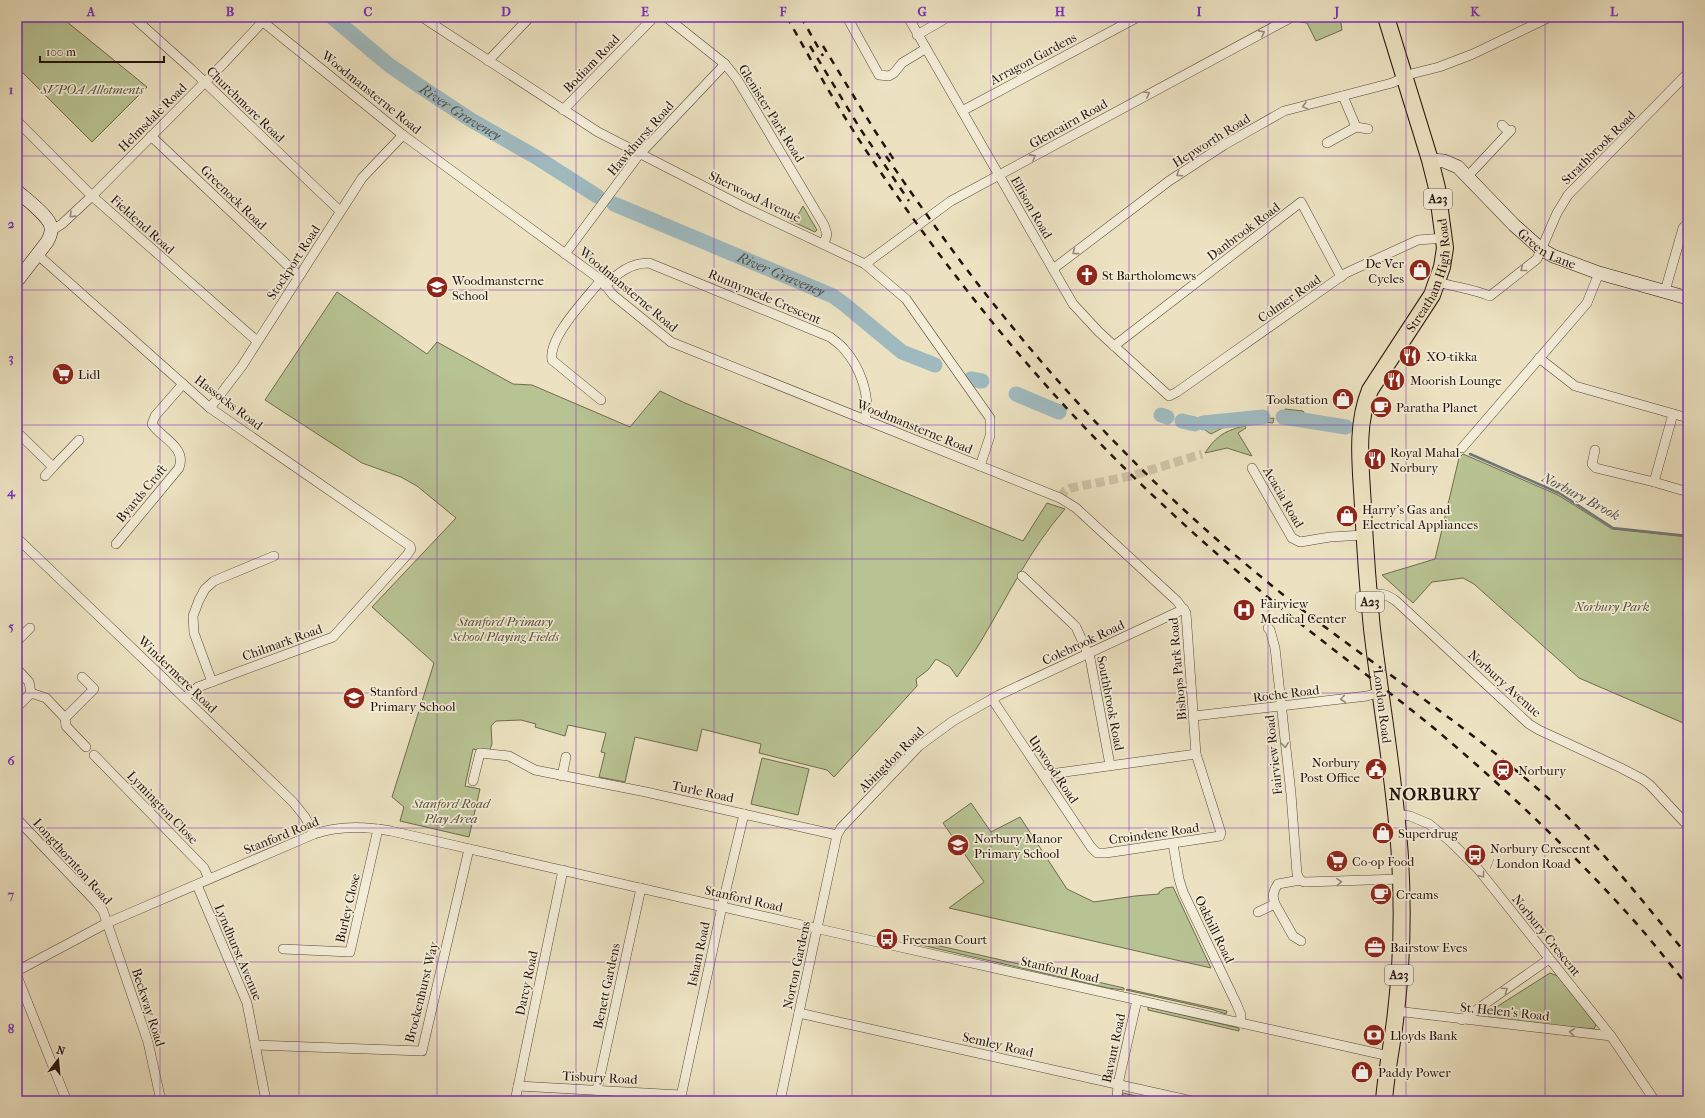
<svg xmlns="http://www.w3.org/2000/svg" width="1705" height="1118" font-family="'IM FELL French Canon',serif">
<style>
.green{fill:#b8c393;stroke:#6e6b4f}
.lines{fill:none;stroke-linecap:round;stroke-linejoin:round}
.stream{stroke:#6e7777;stroke-width:2.5}
.river{stroke:#9fbabf;stroke-width:15}
.minor-tunnel{stroke:#cec3a6;stroke-width:9;stroke-dasharray:9 4.5;stroke-linecap:butt}
.minor-casing{stroke:#564738;stroke-width:10}
.secondary-casing{stroke:#24130b;stroke-width:14}
.trunk-casing{stroke:#24130b;stroke-width:18}
.minor{stroke:#f3ecd7;stroke-width:9}
.secondary{stroke:#f3ecd7;stroke-width:13}
.trunk{stroke:#ece2c1;stroke-width:16}
.rail{stroke:#24130b;stroke-width:2.5;stroke-dasharray:7 7;stroke-linecap:butt}
.oneway{stroke:#968a7b}
.grid{fill:none;stroke:#7b2cbf;stroke-width:1;stroke-opacity:0.55}
.labels{text-anchor:middle;stroke-width:3.5;stroke-linejoin:round;paint-order:stroke}
.shield{fill:#f3ecd7;stroke:#625448;stroke-width:1}
.shield-label{font-size:12px;font-weight:bold;fill:#24130b}
.street-label{font-size:13px;fill:#24130b;stroke:#f3ecd7}
.park-label{font-size:13px;font-style:italic;fill:#58513b;stroke:#f3ecd7}
.poi-label{font-size:13px;fill:#24130b;stroke:#f3ecd7;text-anchor:start}
.water-label{font-size:14px;font-style:italic;fill:#4f4d4a;stroke:#f3ecd7}
.district-label{font-size:17px;font-weight:bold;letter-spacing:1px;fill:#24130b;stroke:#f3ecd7}
.neatline{fill:none;stroke:#7b2cbf;stroke-width:1.5}
.grid-label{font-size:13px;text-anchor:middle;font-weight:bold;fill:#7b2cbf}
</style>
<rect width="100%" height="100%" fill="#ece2c1"/>
<filter id="stains"><feTurbulence type="fractalNoise" baseFrequency=".005" numOctaves="4"/><feColorMatrix values="0 0 0 0 .2 0 0 0 0 .09 0 0 0 0 .02 0 0 0 .5 -.17"/></filter>
<radialGradient id="worn" r=".72"><stop offset=".6" stop-color="#630" stop-opacity="0"/><stop offset="1" stop-color="#630" stop-opacity=".3"/></radialGradient>
<g class="green">
<path d="M17,17H61L147,87L92,142L17,67Z"/>
<path d="M1312,17H1340L1342,30L1316,41L1307,23L1300,22Z"/>
<path d="M803,206L817,230L815,232L789,220L798,215Z"/>
<path d="M337,292L427,354L437,342L513,384L532,385L630,427L660,391L685,403L1023,541L1047,503L1065,509C1030,549 1008,596 981,641C974,653 965,665 957,677L950,667L936,659L928,670L916,679L917,686L834,777L827,770L759,753L761,744L702,729L697,751L635,737L625,782L599,777L605,753L601,752L606,733L568,725L565,736L535,727L536,724L521,720L496,721L491,726L492,744L489,752L473,749L465,786L480,789L469,837L400,821L404,807L392,797L434,663L372,607L456,518L417,486L401,477L362,463L265,400Z"/>
<path d="M1285,409L1303,411L1308,419L1284,416Z"/>
<path d="M1274,418L1273,423L1263,422L1230,424L1211,434L1205,430L1202,425Z"/>
<path d="M1245,426L1246,428L1238,433L1252,456L1227,448L1205,453C1216,436 1226,430 1245,426Z"/>
<path d="M1463,454L1558,495L1612,529L1688,537V725L1579,678L1474,584L1463,578L1432,582L1413,603L1382,575L1435,559L1459,458Z"/>
<path d="M762,758L809,769L798,815L751,804Z"/>
<path d="M971,803L991,832L1020,817L1067,889L1094,902L1135,896L1159,894V892L1165,888L1173,887L1211,968L949,908L984,882L943,823Z"/>
<path d="M918,941L1124,988V990L1108,988L917,944Z"/>
<path d="M1550,973L1558,976L1596,1025L1594,1029L1491,1020L1487,1013Z"/>
<path d="M1127,989L1227,1011L1226,1014L1211,1009L1126,990Z"/>
<path d="M1148,1007L1239,1028V1031L1148,1010Z"/>
<path d="M1123,1093L1161,1101H1122Z"/>
</g>
<g class="lines">
<path class="stream" d="M1470,454L1559,493L1613,528L1688,536"/>
<g class="river">
<path id="s1" d="M332,17L389,65L421,87L471,120L536,157L597,196"/>
<path id="s2" d="M614,204L833,296L844,304L902,352L935,365"/>
<path d="M971,379L982,381"/>
<path d="M1016,394L1059,412"/>
<path d="M1161,415L1167,417"/>
<path d="M1283,417L1346,427"/>
<path d="M1182,421L1195,424"/>
<path d="M1203,423L1263,417"/>
</g>
<path class="minor-tunnel" d="M1060,498L1065,491L1071,488L1131,476L1202,454"/>
<g class="minor-casing">
<g id="minor">
<path d="M133,17L191,69L340,211"/>
<path d="M257,17L403,135L601,280L613,295L671,342L1060,498L1076,508L1177,601L1186,613L1196,754L1221,833L1220,836L1106,853H1097L1091,847L992,699"/>
<path d="M422,17L598,132L744,207L865,264L906,299L990,418V436L980,466"/>
<path d="M666,17L725,64L737,79L824,225L827,234L824,244"/>
<path d="M847,17L879,75L889,76L894,73L902,63L925,49"/>
<path d="M908,17L1073,304L1099,332L1169,396L1177,392L1346,273L1418,240L1444,238"/>
<path d="M917,35L948,17"/>
<path d="M488,61L530,17"/>
<path d="M563,110L654,17"/>
<path d="M962,111L1138,17"/>
<path d="M17,121L92,196L257,341"/>
<path d="M1502,125L1509,132"/>
<path d="M1356,127L1368,129"/>
<path d="M151,136L299,276"/>
<path d="M1327,143L1356,127L1343,96"/>
<path d="M1468,176L1511,130"/>
<path d="M51,231L62,224L92,196L224,63L266,18"/>
<path d="M565,254L638,156L725,64"/>
<path d="M38,255L210,408L410,546L411,549L407,555L333,637L198,687L184,698"/>
<path d="M865,264L951,201L1292,17"/>
<path d="M1053,269L1169,181L1224,145L1284,111L1392,83L1411,74L1439,67L1473,54L1550,17"/>
<path d="M1438,282C1455,287 1473,289 1490,296L1537,259L1557,213L1568,195L1688,73"/>
<path d="M605,286C618,273 630,263 649,263L830,337C835,341 841,345 844,349C860,367 871,396 865,420"/>
<path d="M1665,291L1683,228L1688,223"/>
<path d="M1114,346L1301,202L1341,277"/>
<path d="M1539,358L1575,386L1688,418"/>
<path d="M601,400L552,360C548,337 587,298 601,280"/>
<path d="M210,408L242,366L362,178L403,135"/>
<path d="M1673,414L1654,482L1688,492"/>
<path d="M17,432L53,467L79,440"/>
<path d="M1462,448L1587,303L1599,273"/>
<path d="M1595,450L1592,464L1596,468L1654,482"/>
<path d="M1252,468L1292,538L1300,542L1330,537L1364,535"/>
<path d="M45,476L53,467"/>
<path d="M17,538L293,802L305,817L314,834"/>
<path d="M116,544L179,468C187,447 161,438 152,424L155,416L183,384"/>
<path d="M1022,576L1072,623L1076,627L1090,658L1110,765"/>
<path d="M1369,594C1380,593 1387,594 1396,601L1529,724L1539,730L1621,768L1642,779L1650,785L1688,826"/>
<path d="M1268,628L1270,630L1275,648L1291,794L1297,874L1300,880"/>
<path d="M17,641L30,628"/>
<path d="M17,669L29,682L31,693"/>
<path d="M212,682L194,633L193,616L199,600L205,589L214,581L274,556"/>
<path d="M17,707L31,693L46,698L65,718L66,726L86,747"/>
<path d="M1194,716L1367,696L1381,692"/>
<path d="M65,718L94,689L82,677"/>
<path d="M94,755L204,868L209,879"/>
<path d="M1043,775L1196,754"/>
<path d="M562,776L566,757"/>
<path d="M473,781L480,753L509,756L535,770L646,792L837,835"/>
<path d="M1396,814L1410,816L1429,824L1451,842L1478,869L1611,1036L1655,1101"/>
<path d="M17,819L96,902L103,911L148,1042L161,1101"/>
<path d="M1173,844L1179,879L1183,892L1237,1005L1241,1015L1240,1023"/>
<path d="M197,885L247,1003L266,1101"/>
<path d="M1258,912L1275,904"/>
<path d="M1301,941L1293,936L1275,904C1272,896 1273,891 1278,884L1300,880L1304,882L1401,879"/>
<path d="M283,949L350,952L378,829"/>
<path d="M17,971L107,923L314,834C340,825 365,826 391,831L828,931L1389,1056"/>
<path d="M17,976L66,1099"/>
<path d="M1396,1011L1611,1036"/>
<path d="M799,1013L1192,1101"/>
<path d="M1462,1020L1549,959"/>
<path d="M255,1045L422,1051L469,849"/>
<path d="M518,1086L681,1095"/>
<path d="M597,1090L641,888"/>
<path d="M515,1101L563,870"/>
<path d="M680,1101L723,902L744,814"/>
<path d="M780,1101L837,835L841,828L919,746L953,721L999,695L1184,609"/>
<path d="M1117,1101L1118,1084L1137,1000"/>
</g>
</g>
<g class="secondary-casing">
<g id="secondary">
<path id="s3" d="M1430,160L1444,161L1458,167L1514,225L1541,249L1553,256L1599,273L1688,298"/>
<path d="M17,191C26,199 46,214 50,224C53,231 50,237 47,242L17,281"/>
</g>
</g>
<g class="trunk-casing">
<g id="trunk">
<path id="s4" d="M1384,1101C1386,1071 1393,1042 1396,1012C1402,961 1403,908 1400,857C1395,781 1381,705 1372,629C1368,589 1365,547 1363,507C1361,467 1355,427 1370,390L1432,295L1442,267L1445,248L1437,188L1430,160L1386,17"/>
</g>
</g>
<use href="#minor" class="minor"/>
<use href="#secondary" class="secondary"/>
<use href="#trunk" class="trunk"/>
<g class="rail">
<path d="M787,17C814,66 842,115 873,161C956,284 1052,402 1161,503C1200,540 1241,575 1282,609C1333,650 1385,688 1435,729C1503,786 1568,848 1628,914C1649,937 1668,962 1688,986"/>
<path d="M801,17L823,56"/>
<path d="M810,46L861,130L909,201"/>
<path d="M823,46L875,131L894,160"/>
<path d="M886,156C923,210 960,263 1001,313C1065,393 1137,469 1214,537C1250,568 1287,599 1325,627C1400,683 1478,735 1548,798C1600,846 1643,902 1688,956"/>
</g>
</g>
<defs><path id="oneway-chevron" d="M-2-3.5L2.5 0L-2 3.5" fill="none" stroke-width="1.6" stroke-linecap="round" stroke-linejoin="round"/></defs>
<g class="oneway">
<use href="#oneway-chevron" transform="translate(1262 33) rotate(-28)"/>
<use href="#oneway-chevron" transform="translate(1147 94) rotate(-28)"/>
<use href="#oneway-chevron" transform="translate(1305 106) rotate(165)"/>
<use href="#oneway-chevron" transform="translate(1033 157) rotate(-29)"/>
<use href="#oneway-chevron" transform="translate(1179 174) rotate(146)"/>
<use href="#oneway-chevron" transform="translate(72 215) rotate(136)"/>
<use href="#oneway-chevron" transform="translate(1075 252) rotate(143)"/>
<use href="#oneway-chevron" transform="translate(1523 269) rotate(142)"/>
<use href="#oneway-chevron" transform="translate(1343 699) rotate(173)"/>
<use href="#oneway-chevron" transform="translate(1285 745) rotate(84)"/>
<use href="#oneway-chevron" transform="translate(1482 875) rotate(52)"/>
<use href="#oneway-chevron" transform="translate(1339 882) rotate(-1)"/>
<use href="#oneway-chevron" transform="translate(1505 990) rotate(-35)"/>
<use href="#oneway-chevron" transform="translate(1572 1032) rotate(-174)"/>
</g>
<path class="grid" d="M160,17V1101M299,17V1101M437,17V1101M576,17V1101M714,17V1101M852,17V1101M991,17V1101M1129,17V1101M1268,17V1101M1406,17V1101M1545,17V1101M17,156H1688M17,290H1688M17,425H1688M17,559H1688M17,693H1688M17,828H1688M17,962H1688"/>
<defs>
<g id="shop-disc" transform="scale(1.15)"><circle r="9.5" fill="#8f2418" stroke="#f3ecd7"/><path d="M-5-2.5h2.3a2.7 3.5 0 0 1 5.4 0H5L5.5 6h-11ZM-1.5-2.5h3a1.5 2.3 0 0 0-3 0Z" fill="#fff"/></g>
<g id="church-disc" transform="scale(1.15)"><circle r="9.5" fill="#8f2418" stroke="#f3ecd7"/><path d="M-1.2-6h2.4v3.5h3.3v2.4h-3.3V6h-2.4V-.1h-3.3v-2.4h3.3Z" fill="#fff"/></g>
<g id="school-disc" transform="scale(1.15)"><circle r="9.5" fill="#8f2418" stroke="#f3ecd7"/><path d="M0-5L7-2L0 1L-7-2ZM-4 1L0 2.5L4 1V4Q0 6-4 4Z" fill="#fff"/></g>
<g id="restaurant-disc" transform="scale(1.15)"><circle r="9.5" fill="#8f2418" stroke="#f3ecd7"/><path d="M-5-6h1v4h1v-4h1v4h1v-4h1v5L-1.5 .5V6h-2V.5L-5-1ZM5-6V6H3V1.5H1.5Q1.5-4 5-6Z" fill="#fff"/></g>
<g id="supermarket-disc" transform="scale(1.15)"><circle r="9.5" fill="#8f2418" stroke="#f3ecd7"/><path d="M-6-5.5h2.5l.6 2H6L4.5 2H-2.5L-4.4-4H-6ZM-1.5 3.2a1.3 1.3 0 1 0 .1 0ZM3 3.2a1.3 1.3 0 1 0 .1 0Z" fill="#fff"/></g>
<g id="cafe-disc" transform="scale(1.15)"><circle r="9.5" fill="#8f2418" stroke="#f3ecd7"/><path d="M-5.5-4.5H6V0H3Q3 3.5 0 3.5H-2.5Q-5.5 3.5-5.5 0ZM3-3.2v2h1.7v-2ZM-6 4.5H4V6H-6Z" fill="#fff"/></g>
<g id="hospital-disc" transform="scale(1.15)"><circle r="9.5" fill="#8f2418" stroke="#f3ecd7"/><path d="M-5-5h3v3.5h4V-5h3V5h-3V1.5h-4V5h-3Z" fill="#fff"/></g>
<g id="civic-disc" transform="scale(1.15)"><circle r="9.5" fill="#8f2418" stroke="#f3ecd7"/><path d="M-.6-6.5H3V-4.5H.6V-3L4-1V1h2V6H-6V1h2V-1L-.6-3ZM-1.2 2.5V6h2.4V2.5Z" fill="#fff"/></g>
<g id="station-disc" transform="scale(1.15)"><circle r="9.5" fill="#8f2418" stroke="#f3ecd7"/><path d="M-3-6H3Q5-6 5-4V2Q5 4 3 4L4.5 6H3L1.5 4h-3L-3 6H-4.5L-3 4Q-5 4-5 2V-4Q-5-6-3-6ZM-3.5-4v3h7v-3ZM-3.5 1v1.5H-2V1ZM2 1v1.5H3.5V1Z" fill="#fff"/></g>
<g id="bus-disc" transform="scale(1.15)"><circle r="9.5" fill="#8f2418" stroke="#f3ecd7"/><path d="M-5-6H5V4H4V6H2V4H-2V6H-4V4H-5ZM-3.5-4V0h7V-4ZM-3.5 1.2v1.5H-2V1.2ZM2 1.2v1.5H3.5V1.2Z" fill="#fff"/></g>
<g id="office-disc" transform="scale(1.15)"><circle r="9.5" fill="#8f2418" stroke="#f3ecd7"/><path d="M-6-3h4V-5.5h4V-3h4V5H-6ZM-1-4.5V-3h2v-1.5ZM-6 0V1H6V0Z" fill="#fff"/></g>
<g id="bank-disc" transform="scale(1.15)"><circle r="9.5" fill="#8f2418" stroke="#f3ecd7"/><path d="M-6-4H6V4H-6ZM0-2.3a2.3 2.3 0 1 0 0 4.6a2.3 2.3 0 1 0 0-4.6Z" fill="#fff"/></g>
</defs>
<g fill-rule="evenodd">
<use href="#shop-disc" x="1420" y="270"/>
<use href="#church-disc" x="1087" y="275"/>
<use href="#school-disc" x="437" y="287"/>
<use href="#restaurant-disc" x="1410" y="356"/>
<use href="#supermarket-disc" x="63" y="374"/>
<use href="#restaurant-disc" x="1394" y="380"/>
<use href="#shop-disc" x="1343" y="399"/>
<use href="#cafe-disc" x="1381" y="407"/>
<use href="#restaurant-disc" x="1375" y="459"/>
<use href="#shop-disc" x="1347" y="516"/>
<use href="#hospital-disc" x="1244" y="610"/>
<use href="#school-disc" x="354" y="698"/>
<use href="#civic-disc" x="1376" y="769"/>
<use href="#station-disc" x="1503" y="770"/>
<use href="#shop-disc" x="1383" y="833"/>
<use href="#school-disc" x="958" y="845"/>
<use href="#bus-disc" x="1475" y="855"/>
<use href="#supermarket-disc" x="1337" y="861"/>
<use href="#cafe-disc" x="1381" y="894"/>
<use href="#bus-disc" x="887" y="939"/>
<use href="#office-disc" x="1375" y="947"/>
<use href="#bank-disc" x="1374" y="1035"/>
<use href="#shop-disc" x="1362" y="1072"/>
</g>
<g class="labels">
<g class="shield">
<rect x="1424" y="189" width="28" height="20" rx="3"/>
<rect x="1356" y="592" width="28" height="20" rx="3"/>
<rect x="1385" y="965" width="28" height="20" rx="3"/>
</g>
<g class="shield-label">
<text x="1438" y="203">A23</text>
<text x="1370" y="606">A23</text>
<text x="1399" y="979">A23</text>
</g>
<g class="street-label">
<text transform="translate(1033 58) rotate(-28)" y="5">Arragon Gardens</text>
<text transform="translate(591 63) rotate(-46)" y="5">Bodiam Road</text>
<text transform="translate(372 92) rotate(39)" y="5">Woodmansterne Road</text>
<text transform="translate(246 104) rotate(44)" y="5">Churchmore Road</text>
<text transform="translate(772 113) rotate(58)" y="5">Glenister Park Road</text>
<text transform="translate(152 117) rotate(-45)" y="5">Helmsdale Road</text>
<text transform="translate(1068 123) rotate(-29)" y="5">Glencairn Road</text>
<text transform="translate(640 138) rotate(-49)" y="5">Hawkhurst Road</text>
<text transform="translate(1211 140) rotate(-32)" y="5">Hepworth Road</text>
<text transform="translate(1598 147) rotate(-45)" y="5">Strathbrook Road</text>
<text transform="translate(755 196) rotate(26)" y="5">Sherwood Avenue</text>
<text transform="translate(234 197) rotate(44)" y="5">Greenock Road</text>
<text transform="translate(1032 207) rotate(60)" y="5">Ellison Road</text>
<text transform="translate(143 224) rotate(42)" y="5">Fieldend Road</text>
<text transform="translate(1243 231) rotate(-37)" y="5">Danbrook Road</text>
<text dy="5" stroke="none"><textPath href="#s3" startOffset="151">Green Lane</textPath></text>
<text transform="translate(293 262) rotate(-57)" y="5">Stockport Road</text>
<text dy="5" stroke="none"><textPath href="#s4" startOffset="847">Streatham High Road</textPath></text>
<text transform="translate(629 289) rotate(40)" y="5">Woodmansterne Road</text>
<text transform="translate(765 296) rotate(23)" y="5">Runnymede Crescent</text>
<text transform="translate(1289 298) rotate(-35)" y="5">Colmer Road</text>
<text transform="translate(229 402) rotate(37)" y="5">Hassocks Road</text>
<text transform="translate(915 426) rotate(22)" y="5">Woodmansterne Road</text>
<text transform="translate(141 493) rotate(-50)" y="5">Byards Croft</text>
<text transform="translate(1284 497) rotate(60)" y="5">Acacia Road</text>
<text transform="translate(282 642) rotate(-20)" y="5">Chilmark Road</text>
<text transform="translate(1083 642) rotate(-25)" y="5">Colebrook Road</text>
<text transform="translate(1177 669) rotate(-95)" y="5">Bishops Park Road</text>
<text transform="translate(178 674) rotate(44)" y="5">Windermere Road</text>
<text transform="translate(1505 683) rotate(42)" y="5">Norbury Avenue</text>
<text transform="translate(1286 693) rotate(-7)" y="5">Roche Road</text>
<text transform="translate(1111 703) rotate(79)" y="5">Southbrook Road</text>
<text transform="translate(1383 706) rotate(83)" y="5">London Road</text>
<text transform="translate(1273 755) rotate(-96)" y="5">Fairview Road</text>
<text transform="translate(891 759) rotate(-45)" y="5">Abingdon Road</text>
<text transform="translate(1054 769) rotate(56)" y="5">Upwood Road</text>
<text transform="translate(703 791) rotate(12)" y="5">Turle Road</text>
<text transform="translate(163 807) rotate(46)" y="5">Lymington Close</text>
<text transform="translate(1154 833) rotate(-8)" y="5">Croindene Road</text>
<text transform="translate(281 835) rotate(-22)" y="5">Stanford Road</text>
<text transform="translate(73 861) rotate(48)" y="5">Longthornton Road</text>
<text transform="translate(744 898) rotate(13)" y="5">Stanford Road</text>
<text transform="translate(347 908) rotate(-77)" y="5">Burley Close</text>
<text transform="translate(1215 929) rotate(64)" y="5">Oakhill Road</text>
<text transform="translate(1547 935) rotate(51)" y="5">Norbury Crescent</text>
<text transform="translate(239 952) rotate(67)" y="5">Lyndhurst Avenue</text>
<text transform="translate(698 954) rotate(-78)" y="5">Isham Road</text>
<text transform="translate(796 965) rotate(-78)" y="5">Norton Gardens</text>
<text transform="translate(1060 969) rotate(13)" y="5">Stanford Road</text>
<text transform="translate(526 983) rotate(-78)" y="5">Darcy Road</text>
<text transform="translate(606 986) rotate(-78)" y="5">Benett Gardens</text>
<text transform="translate(421 992) rotate(-76)" y="5">Brockenhurst Way</text>
<text transform="translate(149 1007) rotate(72)" y="5">Beckway Road</text>
<text transform="translate(1505 1011) rotate(6)" y="5">St. Helen's Road</text>
<text transform="translate(998 1044) rotate(13)" y="5">Semley Road</text>
<text transform="translate(1113 1048) rotate(-78)" y="5">Bavant Road</text>
<text transform="translate(600 1077) rotate(3)" y="5">Tisbury Road</text>
</g>
<g class="park-label">
<text x="92" y="94">SVPOA Allotments</text>
<text x="1612" y="611">Norbury Park</text>
<text x="505" y="626">Stanford Primary<tspan x="505" dy="15">School Playing Fields</tspan></text>
<text x="451" y="808">Stanford Road<tspan x="451" dy="15">Play Area</tspan></text>
</g>
<g class="poi-label">
<text x="1404" y="268" text-anchor="end">De Ver<tspan x="1404" dy="15">Cycles</tspan></text>
<text x="1102" y="280">St Bartholomews</text>
<text x="452" y="285">Woodmansterne<tspan x="452" dy="15">School</tspan></text>
<text x="1426" y="361">XO-tikka</text>
<text x="78" y="379">Lidl</text>
<text x="1410" y="385">Moorish Lounge</text>
<text x="1328" y="404" text-anchor="end">Toolstation</text>
<text x="1396" y="412">Paratha Planet</text>
<text x="1390" y="457">Royal Mahal<tspan x="1390" dy="15">Norbury</tspan></text>
<text x="1362" y="514">Harry's Gas and<tspan x="1362" dy="15">Electrical Appliances</tspan></text>
<text x="1260" y="608">Fairview<tspan x="1260" dy="15">Medical Center</tspan></text>
<text x="370" y="696">Stanford<tspan x="370" dy="15">Primary School</tspan></text>
<text x="1360" y="767" text-anchor="end">Norbury<tspan x="1360" dy="15">Post Office</tspan></text>
<text x="1518" y="775">Norbury</text>
<text x="1398" y="838">Superdrug</text>
<text x="974" y="843">Norbury Manor<tspan x="974" dy="15">Primary School</tspan></text>
<text x="1490" y="853">Norbury Crescent<tspan x="1490" dy="15">/ London Road</tspan></text>
<text x="1352" y="866">Co-op Food</text>
<text x="1396" y="899">Creams</text>
<text x="902" y="944">Freeman Court</text>
<text x="1390" y="952">Bairstow Eves</text>
<text x="1390" y="1040">Lloyds Bank</text>
<text x="1378" y="1077">Paddy Power</text>
</g>
<g class="water-label">
<text dy="5" stroke="none"><textPath href="#s1" startOffset="160">River Graveney</textPath></text>
<text dy="5" stroke="none"><textPath href="#s2" startOffset="181">River Graveney</textPath></text>
<text transform="translate(1581 496) rotate(28)" y="5">Norbury Brook</text>
</g>
<g class="district-label">
<text x="1435" y="800">NORBURY</text>
</g>
</g>
<rect width="1705" height="1118" fill="none" stroke="#ece2c1" stroke-width="44"/>
<g transform="translate(58 1060) rotate(16)" stroke="#f3ecd7" stroke-width="3" paint-order="stroke">
<path d="M0-3L7 15L0 10L-7 15Z" fill="#24130b"/>
<text y="-6" font-size="11" font-weight="bold" text-anchor="middle" fill="#24130b">N</text>
</g>
<path d="M40 56v6h124v-6" fill="none" stroke="#24130b" stroke-width="2"/>
<text x="46" y="56" font-size="12" fill="#24130b" stroke="#f3ecd7" stroke-width="3" paint-order="stroke">100 m</text>
<rect x="22" y="22" width="1661" height="1074" class="neatline"/>
<g class="grid-label">
<text x="91" y="16">A</text>
<text x="230" y="16">B</text>
<text x="368" y="16">C</text>
<text x="506" y="16">D</text>
<text x="645" y="16">E</text>
<text x="783" y="16">F</text>
<text x="922" y="16">G</text>
<text x="1060" y="16">H</text>
<text x="1199" y="16">I</text>
<text x="1337" y="16">J</text>
<text x="1475" y="16">K</text>
<text x="1614" y="16">L</text>
<text x="11" y="94">1</text>
<text x="11" y="228">2</text>
<text x="11" y="362">3</text>
<text x="11" y="496">4</text>
<text x="11" y="631">5</text>
<text x="11" y="765">6</text>
<text x="11" y="899">7</text>
<text x="11" y="1033">8</text>
</g>
<rect width="100%" height="100%" filter="url(#stains)"/>
<rect width="100%" height="100%" fill="url(#worn)"/>
</svg>
